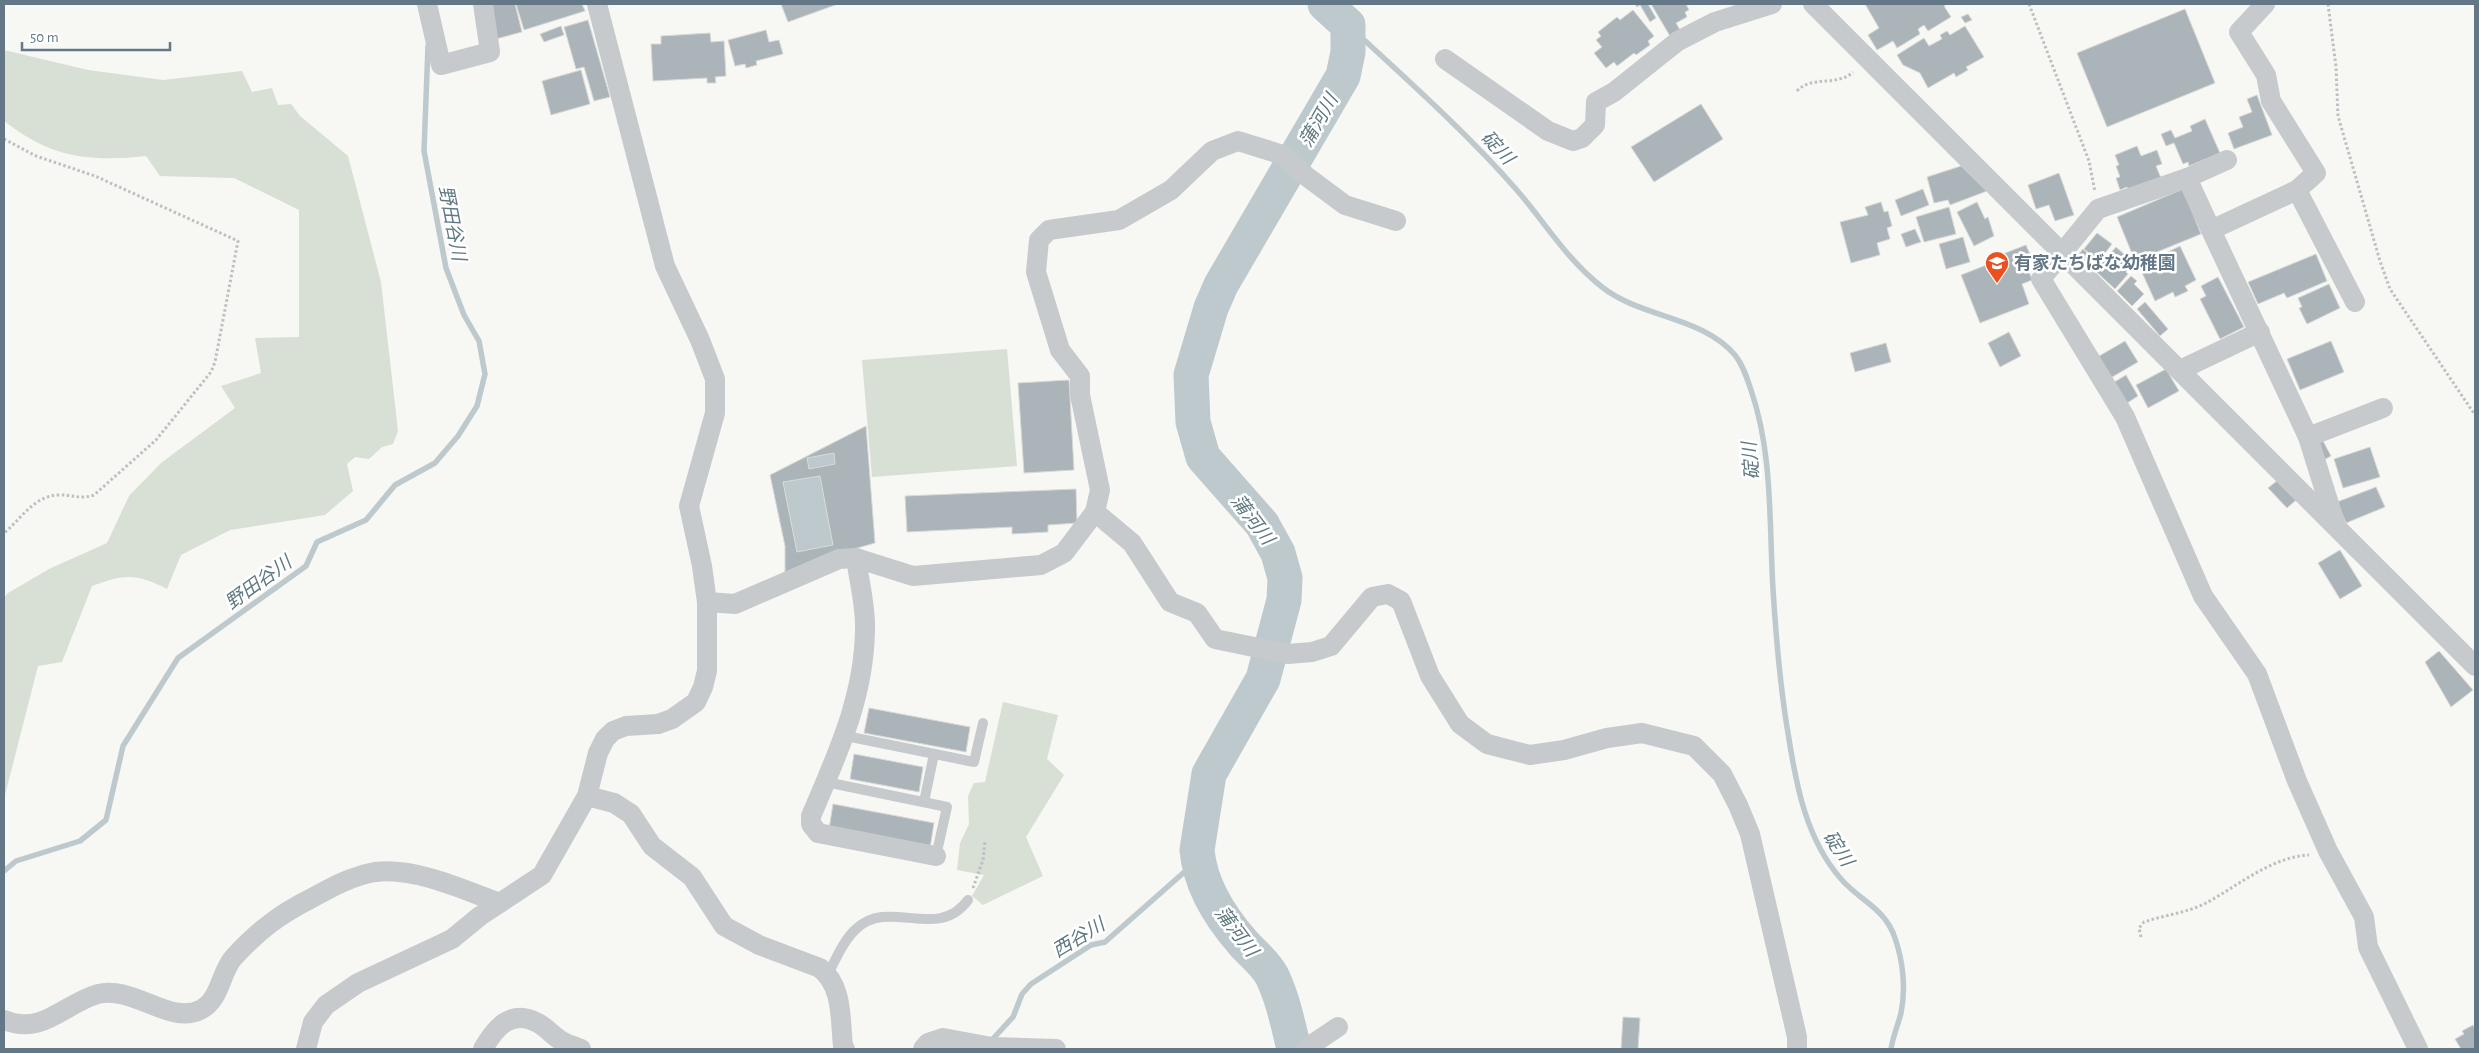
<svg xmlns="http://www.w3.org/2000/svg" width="2479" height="1053" font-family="'Alegreya Sans','Noto Sans JP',sans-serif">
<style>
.green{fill:#d8dfd4}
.water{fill:#bdc9cd}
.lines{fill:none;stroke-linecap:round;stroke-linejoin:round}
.stream{stroke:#bdc9cd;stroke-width:5.5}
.river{stroke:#bdc9cd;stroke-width:35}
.building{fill:#abb4b9;stroke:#d9d9d6;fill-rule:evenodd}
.path{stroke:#bdc0c2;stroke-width:3;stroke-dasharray:2.5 2.5;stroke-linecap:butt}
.lane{stroke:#c6cacd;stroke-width:10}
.street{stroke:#c6cacd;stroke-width:20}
.labels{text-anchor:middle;stroke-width:5;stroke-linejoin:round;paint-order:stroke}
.poi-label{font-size:18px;font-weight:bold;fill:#647787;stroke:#fff;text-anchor:start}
.water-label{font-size:19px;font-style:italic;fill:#607983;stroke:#fff}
</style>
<rect width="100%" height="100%" fill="#f7f7f4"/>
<g class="green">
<path d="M4,50L88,70L163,80L242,71L252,92L272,88L278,105L291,104L300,116L348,156L381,282L398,431L393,444L382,447L369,459L355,457L347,464L353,491L325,515L230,530L181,555L167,589C136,573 125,574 92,586L62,662L38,666L4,799V598L8,593L49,569L107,543L129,496L161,463L235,408L221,386L261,373L255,338L299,337V210L234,178L160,176L146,156C88,162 52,158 4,121Z"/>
<path d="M1007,349L1017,466L872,477L862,360Z"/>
<path d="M1003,702L1058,715L1047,759L1064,775L1026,837L1043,876L983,905L972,896L984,875L957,870L960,843L969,824L968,796L974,783L985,782Z"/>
</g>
<g class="water">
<path d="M1309,4H1339L1348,25L1326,18Z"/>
<path d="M834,453L835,464L809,469L807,458Z"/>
<path d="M820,476L833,545L797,552L783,482Z"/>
</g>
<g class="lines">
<g class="stream">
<path d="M1348,25C1405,78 1464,130 1515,188C1544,221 1567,260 1602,287C1641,318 1702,316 1735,355C1743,365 1747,378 1751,390C1773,454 1769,522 1773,589C1776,637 1780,686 1788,733C1796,785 1806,839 1841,879C1860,901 1885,908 1895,938C1903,961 1906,989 1901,1013C1898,1025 1893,1036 1891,1049"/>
<path d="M4,871L16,861L80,841L106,820L123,746L178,658L306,566L317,542L366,520L395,485L435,463L458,436L477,406L485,374L479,341L464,315L446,268L424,151L428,46"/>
<path d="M990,1042L1013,1017L1022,994L1031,984L1091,945L1105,942L1198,860"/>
</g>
<path class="river" d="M1294,1049C1288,1024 1283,999 1272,976C1266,964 1253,954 1244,944C1221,918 1200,885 1197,850L1209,774L1263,679L1284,600L1285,578L1278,553L1262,524L1203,457L1193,422L1191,375L1211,308L1221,285L1343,76L1348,52V25L1325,4"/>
</g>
<g class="building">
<path d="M488,4H515L522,32L496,39Z"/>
<path d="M516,4H582L585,11L524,30Z"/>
<path d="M781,4H838L788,22Z"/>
<path d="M1635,4H1648L1656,18L1650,22L1640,5L1637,7Z"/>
<path d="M1651,4H1686L1689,10L1685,12L1687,17L1676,23L1680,30L1670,36Z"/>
<path d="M1865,4H1947L1944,6L1951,17L1928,31L1924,25L1918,29L1920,34L1897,48L1893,41L1877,50L1868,35L1879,28Z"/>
<path d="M2185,9L2215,83L2107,127L2077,53Z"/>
<path d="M1633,10L1654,36L1648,41L1650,45L1636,55L1634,53L1617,66L1614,62L1606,68L1594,53L1602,47L1596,40L1601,36L1598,32L1617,17L1620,20Z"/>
<path d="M1968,14L1972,20L1965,23L1961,17Z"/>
<path d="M588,20L610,97L594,101L584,67L576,69L564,27Z"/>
<path d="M561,26L564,35L544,42L540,34Z"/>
<path d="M1965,26L1984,57L1966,67L1968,70L1956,77L1954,73L1928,88L1920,73L1903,65L1897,55L1924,38L1929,46L1942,39L1940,35L1947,31L1950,35Z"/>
<path d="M766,30L769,42L779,40L783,54L756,61L757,65L746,68L745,64L735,66L728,40Z"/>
<path d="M710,33L711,42L724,41L726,76L715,77L716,83H707V78L653,81L651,44H661V36Z"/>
<path d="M581,70L590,104L551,115L542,81Z"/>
<path d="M2257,95L2272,135L2234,149L2228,133L2243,127L2239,117L2252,112L2247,99Z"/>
<path d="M1701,104L1723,139L1654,182L1631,147Z"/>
<path d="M2205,119L2220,153L2189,166L2188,162L2183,164L2174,143L2166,146L2161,134L2171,130L2175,138L2192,131L2190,126Z"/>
<path d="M2137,146L2141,156L2157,150L2162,164L2156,166L2161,178L2129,190L2127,187L2120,190L2116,178L2120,177L2116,166L2119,165L2115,155Z"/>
<path d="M1961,166L1987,191L1950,205L1948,200L1934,203L1927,177Z"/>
<path d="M2059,173L2074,215L2055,221L2049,205L2036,209L2028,185Z"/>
<path d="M1923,189L1929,205L1901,216L1895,200Z"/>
<path d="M2183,189L2201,234L2135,261L2117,217Z"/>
<path d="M1881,202L1884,212L1888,211L1892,226L1887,228L1890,239L1877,243L1880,255L1851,263L1840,222L1868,215L1865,207Z"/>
<path d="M1977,202L1985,219L1988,217L1994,236L1974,246L1957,212Z"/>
<path d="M1949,207L1956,234L1924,242L1916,217Z"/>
<path d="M1915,229L1921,242L1906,247L1901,234Z"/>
<path d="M2097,233L2112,244L2099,261L2084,249Z"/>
<path d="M1963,237L1970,262L1946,269L1939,244Z"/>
<path d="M2026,245L2033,261L2026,263L2032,280L2022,284L2029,304L1980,323L1961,275L1994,262L1992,258Z"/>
<path d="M2180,246L2196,280L2185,286L2188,291L2175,297L2173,292L2155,301L2139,266Z"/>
<path d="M2116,247L2125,255L2121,260L2129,268L2126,272L2128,274L2115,289L2078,255L2083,249L2100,265Z"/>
<path d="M2316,254L2327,281L2287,298L2284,293L2258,304L2248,282Z"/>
<path d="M2131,276L2137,281L2134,284L2144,294L2132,306L2117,291Z"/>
<path d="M2218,277L2244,327L2220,339L2200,299L2206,296L2201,286Z"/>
<path d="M2329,284L2340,308L2307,324L2299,308L2302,307L2298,298Z"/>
<path d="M2145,302L2168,329L2160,336L2137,309Z"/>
<path d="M2009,332L2021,356L2000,367L1988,343Z"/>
<path d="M2125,341L2138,362L2107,380L2094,359Z"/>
<path d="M2331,341L2344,372L2300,390L2287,359Z"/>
<path d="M1886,343L1891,362L1855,372L1850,353Z"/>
<path d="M2166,369L2179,391L2148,408L2136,385Z"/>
<path d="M2126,375L2138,396L2124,405L2111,384Z"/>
<path d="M1069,380L1074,470L1024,473L1018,383Z"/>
<path d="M866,426L875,543L812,561L785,576V546L770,475ZM834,453L835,464L809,469L807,458ZM820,476L833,545L797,552L783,482Z"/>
<path d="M2323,441L2331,456L2322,461L2314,446Z"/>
<path d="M2370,447L2380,477L2343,488L2334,459Z"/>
<path d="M2278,480L2296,500L2287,508L2268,488Z"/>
<path d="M2376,487L2385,507L2346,523L2337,502Z"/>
<path d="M1076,489L1077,523L1048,525V532L1012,534V527L907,532L905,496Z"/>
<path d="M2340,550L2362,586L2340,599L2318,563Z"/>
<path d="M2439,651L2473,690L2451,707L2425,662Z"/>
<path d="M869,708L970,727L966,752L864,733Z"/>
<path d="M854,754L923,767L919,792L850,779Z"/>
<path d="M833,804L934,823L930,848L829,829Z"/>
<path d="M1623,1017L1640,1018L1638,1049H1621Z"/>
<path d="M2473,1025L2475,1029V1049H2461L2455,1039L2464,1034L2462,1031Z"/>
</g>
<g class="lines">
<g class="path">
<path d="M2029,4L2089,161L2095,192"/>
<path d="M2328,4L2336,67L2338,116L2380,261L2390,289L2475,415"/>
<path d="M1797,91C1812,75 1837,87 1853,72"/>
<path d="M4,139L36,156L95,176L238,241L215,362L211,372L156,440L94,495C80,500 71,494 58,495C34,496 21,519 4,533"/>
<path d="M973,888L983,860L985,841"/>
<path d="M2141,937L2139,928L2144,922C2164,915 2187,913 2206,903C2238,886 2271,857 2309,855"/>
</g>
<g class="lane">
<path d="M846,736L974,762L983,723"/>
<path d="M826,782L947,807L936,856"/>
<path d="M924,802L934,754"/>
<path d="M828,974C836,959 843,941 856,929C890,897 937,942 968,900"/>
</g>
<g class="street">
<path d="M427,4L441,65L490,52L483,4"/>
<path d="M1813,4L2475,666"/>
<path d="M2265,4L2239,32L2266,75L2271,101L2316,173L2297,190L2211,230L2308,437L2335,523"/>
<path d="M1445,59L1548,131L1573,141L1582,138L1595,125L1596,102L1614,92L1678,41L1715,22L1772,4"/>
<path d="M2227,160L2187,178L2098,209L2041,279L2125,417L2203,596L2257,674L2297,781L2328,851L2364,917L2368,947L2418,1049"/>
<path d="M2187,178L2211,230"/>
<path d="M2297,190L2355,302"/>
<path d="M2180,370L2260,332"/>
<path d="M2308,437L2383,408"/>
<path d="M1095,512L1100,490L1080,395V376L1060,350L1036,272L1039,240L1049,230L1119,220L1171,190L1212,151L1238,141L1283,155L1306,176L1345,205L1396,221"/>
<path d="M856,558C859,581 866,607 865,630C864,698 837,755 811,816V824L818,833L936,856"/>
<path d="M707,602L735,604L839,559L856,558L913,576L1041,565L1064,553L1095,512L1132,543L1170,602L1197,613L1215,639L1288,654L1312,652L1331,646L1372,597L1388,594L1401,601L1430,676L1460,724L1487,744L1530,755L1564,750L1607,738L1642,733L1694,746L1722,774L1738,805L1750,834L1797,1037V1049"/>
<path d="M587,796L614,803L631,814L652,846L692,877L724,926L759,945L820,968C843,986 840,1018 843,1046L845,1049"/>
<path d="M4,1020C43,1036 63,1004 98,994C132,985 170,1025 200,1010C221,1000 220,972 234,957C259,930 280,914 312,898C332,887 352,876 375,872C414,867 463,889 499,903"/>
<path d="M306,1049L313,1022L326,1005L358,983L452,939L480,916L542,875L587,796L598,753L605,739L613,731L626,726L658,724L672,719L696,702L703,687L707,671V602L702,566L689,506L715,413V379L700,340L665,266L597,4"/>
<path d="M483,1049C495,1028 511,1008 538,1023C546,1027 552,1035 560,1040C566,1044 574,1046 581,1049"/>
<path d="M923,1049L928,1043L943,1038L992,1047L1056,1049"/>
<path d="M1305,1049L1338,1027"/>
</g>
</g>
<defs>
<g id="school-pin" transform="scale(1.25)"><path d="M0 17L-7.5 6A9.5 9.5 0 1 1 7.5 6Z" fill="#ed501e" stroke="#fff"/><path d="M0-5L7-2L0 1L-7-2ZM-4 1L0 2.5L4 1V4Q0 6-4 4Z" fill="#fff"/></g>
</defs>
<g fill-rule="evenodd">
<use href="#school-pin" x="1997" y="263"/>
</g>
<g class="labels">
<g class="poi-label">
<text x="2014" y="269">有家たちばな幼稚園</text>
</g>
<g class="water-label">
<text transform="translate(1318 120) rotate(-60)" y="7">蒲河川</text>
<text transform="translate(1498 147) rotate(47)" y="7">碇川</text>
<text transform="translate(453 223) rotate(79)" y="7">野田谷川</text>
<text transform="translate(1750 461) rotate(-95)" y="7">碇川</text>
<text transform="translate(1253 519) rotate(53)" y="7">蒲河川</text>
<text transform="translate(258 582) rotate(-36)" y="7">野田谷川</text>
<text transform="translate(1839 848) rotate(57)" y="7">碇川</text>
<text transform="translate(1237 931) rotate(53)" y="7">蒲河川</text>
<text transform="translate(1078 937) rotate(-31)" y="7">西谷川</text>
</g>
</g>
<rect width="2479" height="1053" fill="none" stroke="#647787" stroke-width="10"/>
<path d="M22 42v8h148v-8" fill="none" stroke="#647787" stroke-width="2.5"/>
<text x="30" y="42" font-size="15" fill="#647787" stroke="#ffffff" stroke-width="4" paint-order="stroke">50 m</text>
</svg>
